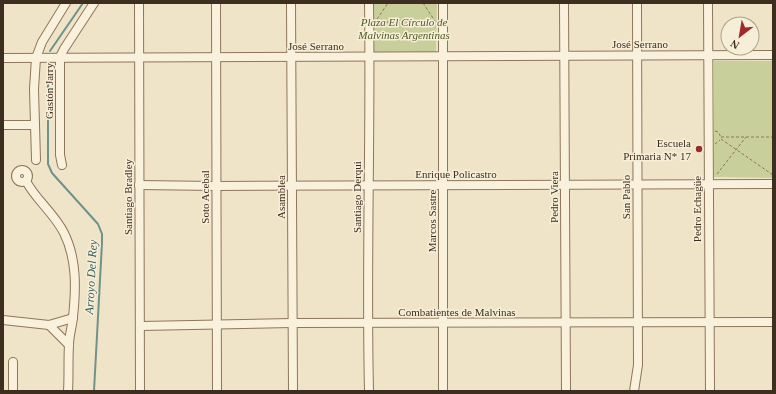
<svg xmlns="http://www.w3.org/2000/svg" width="776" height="394" font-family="Georgia,serif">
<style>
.green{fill:#c9cf9b}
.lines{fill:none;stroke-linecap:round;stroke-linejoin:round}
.stream{stroke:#6f938a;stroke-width:2}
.minor-casing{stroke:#8d765c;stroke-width:10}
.path{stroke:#8d765c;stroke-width:1;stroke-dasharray:3 2;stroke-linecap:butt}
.minor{stroke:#faf1dc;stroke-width:8}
.poi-dot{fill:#9e2a2b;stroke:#f7eed8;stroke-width:1.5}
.labels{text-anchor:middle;stroke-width:3;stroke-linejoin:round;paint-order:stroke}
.park-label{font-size:11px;font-style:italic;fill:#4d5a26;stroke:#f7eed8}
.street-label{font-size:11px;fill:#3d2e20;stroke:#f7eed8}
.poi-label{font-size:11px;fill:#3d2e20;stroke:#f7eed8;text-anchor:end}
.water-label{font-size:12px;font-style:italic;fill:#2f5d5a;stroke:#f7eed8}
</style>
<rect width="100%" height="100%" fill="#f0e4c8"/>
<g class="green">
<path d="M372,3H437L436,53H371Z"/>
<path d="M714,61H773V178L714,177Z"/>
</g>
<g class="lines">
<g class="stream">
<path d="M50,51L83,3"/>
<path d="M48,64V164L52,173L98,224L102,234V243L94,391"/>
</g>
<g class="minor-casing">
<g id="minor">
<path d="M139,3L140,391"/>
<path d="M216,3L217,391"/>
<path d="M291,3L293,391"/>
<path d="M369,3C371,132 366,262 369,391"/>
<path d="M443,3V391"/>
<path d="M564,3L566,391"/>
<path d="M708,3L710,391"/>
<path d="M3,58L773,55"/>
<path d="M3,125H35"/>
<path d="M36,160L34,89L36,58L42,42L66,3"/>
<path d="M62,165L60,155V57L64,49L94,3"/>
<circle cx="22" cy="176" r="6"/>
<path d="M26,181C36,200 54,213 64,233C77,259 76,289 73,317C72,327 69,336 69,345C68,360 69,376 68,391"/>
<path d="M139,185L216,186L773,184"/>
<path d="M3,320L49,325L73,318"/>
<path d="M49,325L69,345"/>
<path d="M141,326L292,323L773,322"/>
<path d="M13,362V391"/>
<path d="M634,391L638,365L637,3"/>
</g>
</g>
<g class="path">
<path d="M423,3L435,21"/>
<path d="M377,19L388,3"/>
<path d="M376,22H437"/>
<path d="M715,131L718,132L721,137"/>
<path d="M721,137H773"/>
<path d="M721,139L773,175"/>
<path d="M715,144L720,140"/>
<path d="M717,174L746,137"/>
</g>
<use href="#minor" class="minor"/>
</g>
<circle class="poi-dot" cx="699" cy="149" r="4"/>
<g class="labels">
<g class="park-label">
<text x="404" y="26">Plaza El Círculo de<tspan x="404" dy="13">Malvinas Argentinas</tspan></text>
</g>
<g class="street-label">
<text x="640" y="48">José Serrano</text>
<text x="316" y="50">José Serrano</text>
<text transform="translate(49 91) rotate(-90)" y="4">Gastón Jarry</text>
<text x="456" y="178">Enrique Policastro</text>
<text transform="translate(128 197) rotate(-90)" y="4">Santiago Bradley</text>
<text transform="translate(205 197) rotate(-90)" y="4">Soto Acebal</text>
<text transform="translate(281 197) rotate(-90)" y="4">Asamblea</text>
<text transform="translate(357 197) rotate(-90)" y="4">Santiago Derqui</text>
<text transform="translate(554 197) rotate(-90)" y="4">Pedro Viera</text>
<text transform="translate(626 197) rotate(-90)" y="4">San Pablo</text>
<text transform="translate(697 209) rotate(-90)" y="4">Pedro Echagüe</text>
<text transform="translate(432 221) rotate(-90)" y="4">Marcos Sastre</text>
<text x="457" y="316">Combatientes de Malvinas</text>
</g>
<g class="poi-label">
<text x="691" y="147">Escuela<tspan x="691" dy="13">Primaria N* 17</tspan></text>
</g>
<g class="water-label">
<text transform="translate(91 277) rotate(-87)" y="4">Arroyo Del Rey</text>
</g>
</g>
<rect width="776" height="394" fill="none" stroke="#3d2e20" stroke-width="8"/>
<g transform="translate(740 36) rotate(211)"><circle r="19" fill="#f7eed8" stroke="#ada18e"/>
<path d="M0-3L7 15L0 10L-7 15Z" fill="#9e2a2b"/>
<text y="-6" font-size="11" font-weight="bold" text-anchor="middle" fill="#3d2e20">N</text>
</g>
</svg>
